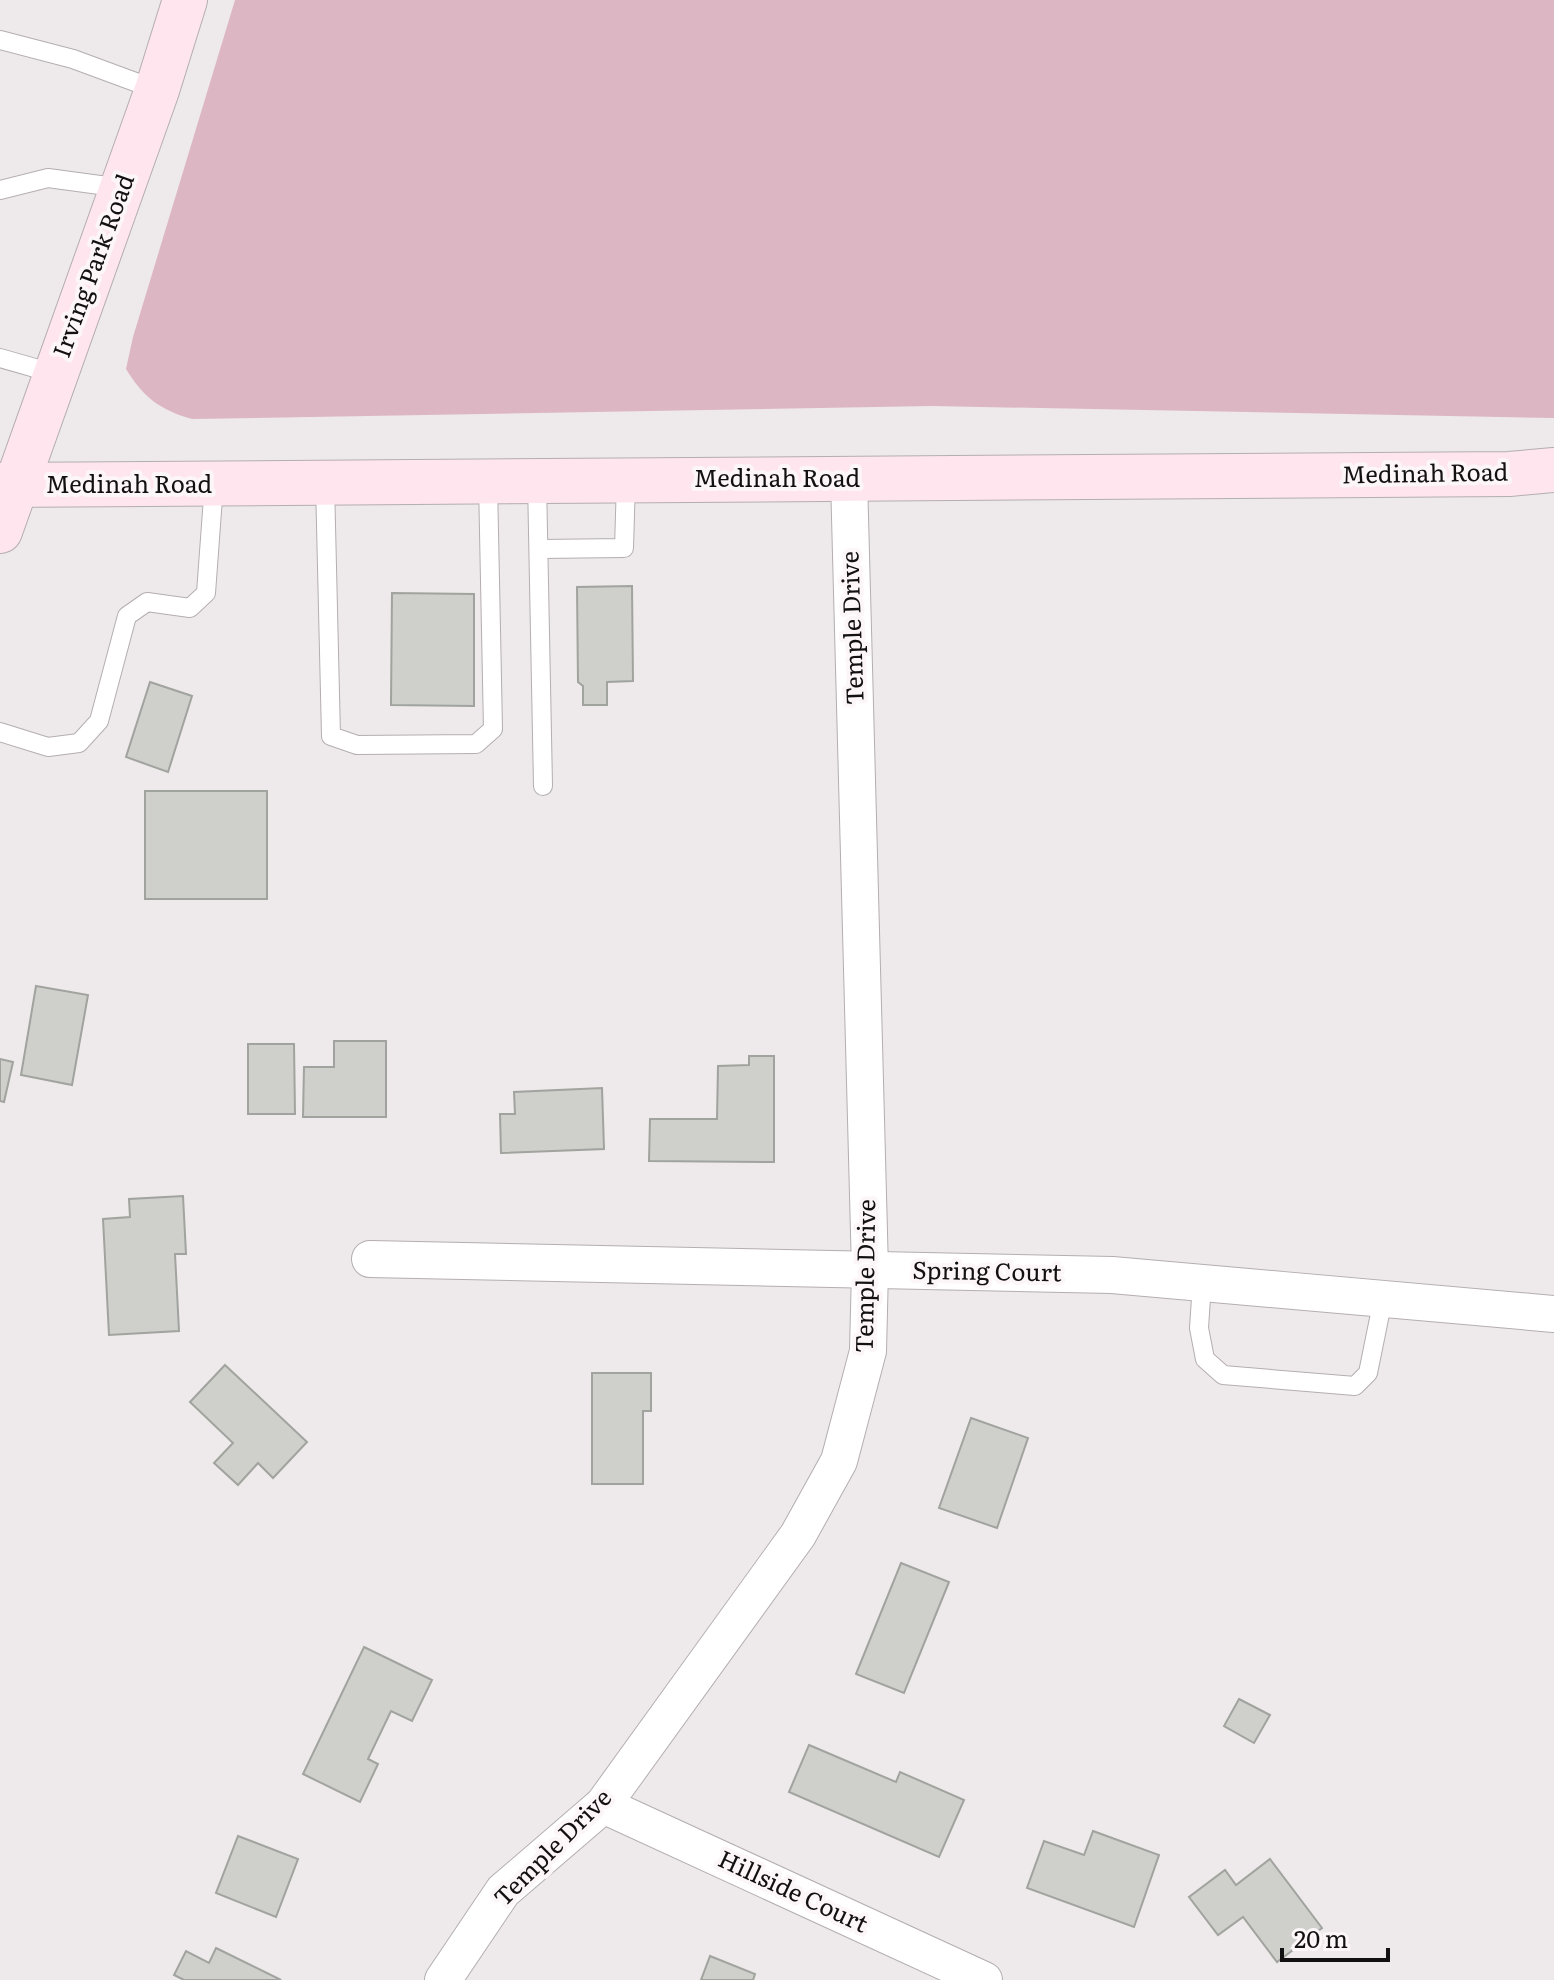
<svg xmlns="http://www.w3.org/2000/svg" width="1554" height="1980" font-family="Literata,serif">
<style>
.green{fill:#ddb6c3}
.building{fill:#cfd0cc;stroke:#a1a39e;stroke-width:2}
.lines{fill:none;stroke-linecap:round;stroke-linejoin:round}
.lane-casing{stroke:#b4aeb0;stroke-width:20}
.street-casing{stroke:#b4aeb0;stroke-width:38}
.secondary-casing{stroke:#b4aeb0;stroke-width:46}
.lane{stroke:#fff;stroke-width:18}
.street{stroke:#fff;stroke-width:36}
.secondary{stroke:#fee5ee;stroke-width:44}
.labels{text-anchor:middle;stroke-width:8;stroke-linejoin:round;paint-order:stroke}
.street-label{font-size:24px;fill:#121010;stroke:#fcf6f8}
</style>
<rect width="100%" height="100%" fill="#eee9ea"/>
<path class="green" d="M235,0H1554V418L932,406L192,419C160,410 143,397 126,369L133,337Z"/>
<g class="building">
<path d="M632,586L633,681L607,682V705H583V686L578,682L577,587Z"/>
<path d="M392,593L474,594V706L391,705Z"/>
<path d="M150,682L192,696L168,772L126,757Z"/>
<rect x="145" y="791" width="122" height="108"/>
<path d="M36,986L88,995L72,1085L21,1075Z"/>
<path d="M334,1041H386V1117H303L304,1067H334Z"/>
<path d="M248,1044H294L295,1114H248Z"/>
<path d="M749,1056H774V1162L649,1161L650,1119H717L718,1066L749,1065Z"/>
<path d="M0,1059L13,1062L4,1102L0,1101Z"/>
<path d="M602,1088L604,1149L501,1153L500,1114H515L514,1092Z"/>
<path d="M183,1196L186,1254H175L179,1331L109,1335L103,1219L130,1217L129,1199Z"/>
<path d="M225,1365L307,1442L273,1478L258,1463L238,1485L214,1463L233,1443L190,1402Z"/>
<path d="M592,1373H651V1411H643V1484H592Z"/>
<path d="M971,1418L1028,1438L997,1528L939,1508Z"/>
<path d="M901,1563L949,1582L904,1693L856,1674Z"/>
<path d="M364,1647L432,1680L412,1721L391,1711L368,1759L378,1764L360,1802L303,1774Z"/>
<path d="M1239,1699L1270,1715L1254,1743L1224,1726Z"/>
<path d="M809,1745L896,1782L900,1772L964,1800L939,1857L789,1792Z"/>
<path d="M1093,1831L1159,1855L1134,1927L1027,1888L1044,1841L1084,1855Z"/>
<path d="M238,1836L298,1859L276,1917L216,1893Z"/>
<path d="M1270,1859L1322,1928L1277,1962L1243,1917L1218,1935L1189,1897L1225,1870L1236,1885Z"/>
<path d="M216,1948L281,1980H184L174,1975L186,1951L209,1963Z"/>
<path d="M710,1956L755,1974L753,1980H701Z"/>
</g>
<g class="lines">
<g class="lane-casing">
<g id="lane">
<path d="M0,40L73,59L157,90"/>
<path d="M0,190L48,178L122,188"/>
<path d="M0,358L56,374"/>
<path d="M537,481L543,786"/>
<path d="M325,483L331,736L357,745L476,744L493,729L488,482"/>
<path d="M540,549L624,548L626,481"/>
<path d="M0,732L48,747L79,743L99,721L127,616L147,602L190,608L206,593L214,484"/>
<path d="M1202,1283L1199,1328L1205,1359L1223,1375L1355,1386L1368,1373L1383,1299"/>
</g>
</g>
<g class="street-casing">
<g id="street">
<path d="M370,1259L1112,1275L1554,1314"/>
<path d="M603,1805L984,1980"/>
<path d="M443,1980L503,1891L603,1805L798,1535L839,1461L868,1351L870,1270L849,479"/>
</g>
</g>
<g class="secondary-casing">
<g id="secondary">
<path d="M0,485L1509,474L1554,470"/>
<path d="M0,531L157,90L185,0"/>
</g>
</g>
<use href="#lane" class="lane"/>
<use href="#street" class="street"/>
<use href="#secondary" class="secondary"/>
</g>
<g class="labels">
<g class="street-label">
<text transform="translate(94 266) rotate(-70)" y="8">Irving Park Road</text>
<text transform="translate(1425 474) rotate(-1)" y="8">Medinah Road</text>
<text x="777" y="487">Medinah Road</text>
<text x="129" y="493">Medinah Road</text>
<text transform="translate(853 628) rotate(-92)" y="8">Temple Drive</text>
<text transform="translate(987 1272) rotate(1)" y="8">Spring Court</text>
<text transform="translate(866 1276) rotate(-89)" y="8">Temple Drive</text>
<text transform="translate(553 1848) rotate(-45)" y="8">Temple Drive</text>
<text transform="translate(793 1892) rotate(25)" y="8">Hillside Court</text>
</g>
</g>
<path d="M1282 1948v12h106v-12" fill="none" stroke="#121010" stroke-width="4"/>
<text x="1294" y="1948" font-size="24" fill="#121010" stroke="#fcf6f8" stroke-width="6" paint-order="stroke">20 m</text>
</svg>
